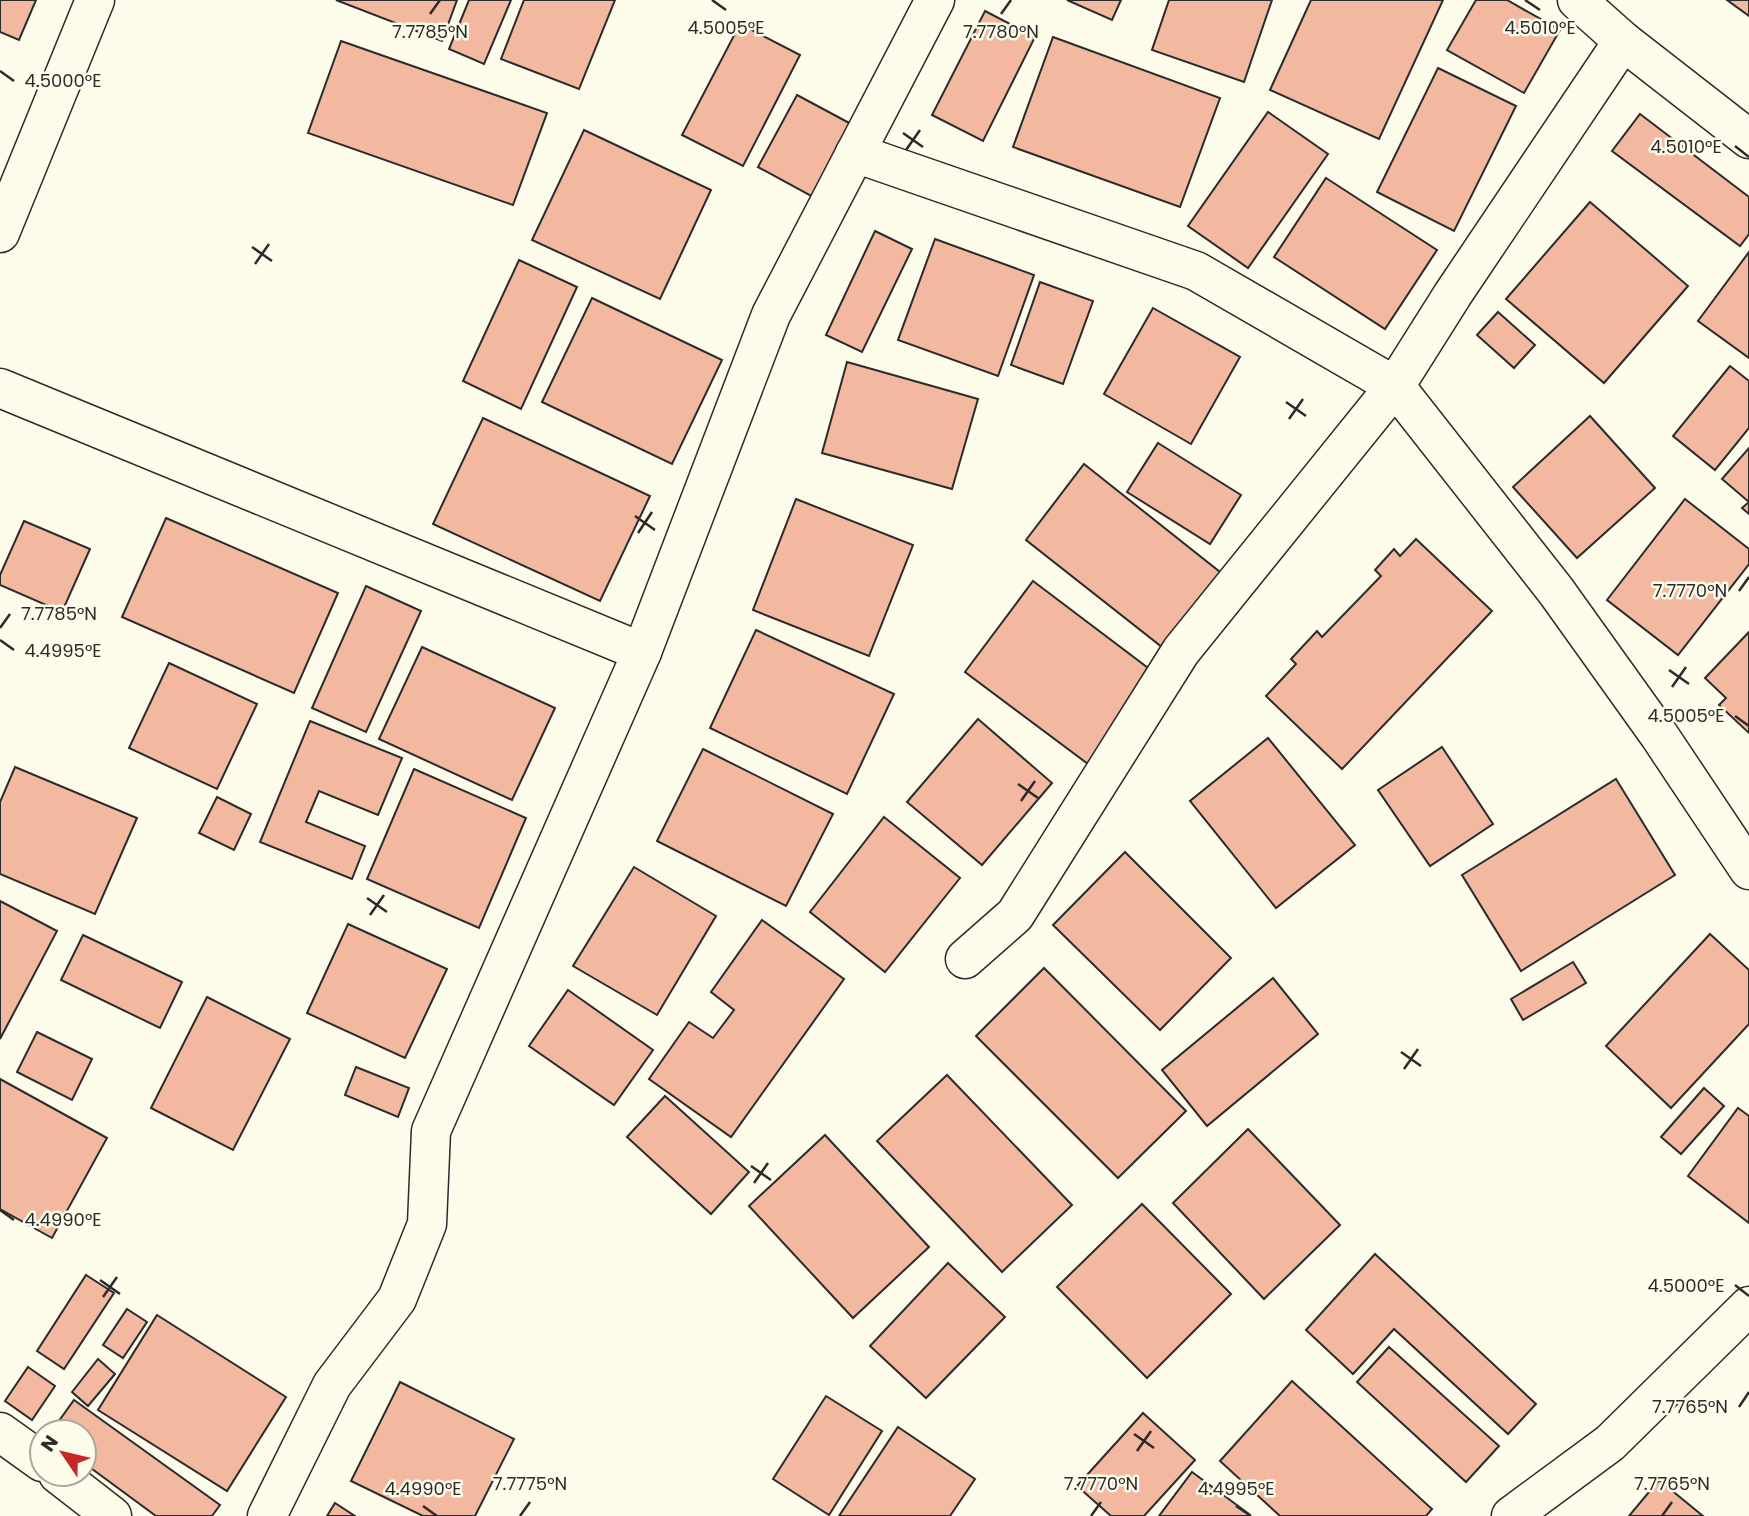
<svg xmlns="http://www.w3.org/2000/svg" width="1749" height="1516" font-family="Poppins,sans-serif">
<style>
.building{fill:#f2b8a0;stroke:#2b2b2b;stroke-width:2}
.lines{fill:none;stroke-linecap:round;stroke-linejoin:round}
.street-casing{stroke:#2b2b2b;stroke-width:41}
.street{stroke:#fdfbea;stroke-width:38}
.ticks{fill:none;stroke:#2b2b2b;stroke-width:2.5}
.ticks-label{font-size:18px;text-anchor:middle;fill:#2b2b2b;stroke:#fdfbea;stroke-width:5;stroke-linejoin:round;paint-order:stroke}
</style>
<rect width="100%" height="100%" fill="#fdfbea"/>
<g class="building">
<path d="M0,0H36L19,40L0,32Z"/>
<path d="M336,0H457L442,41Z"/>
<path d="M469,0H511L484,64L449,49Z"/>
<path d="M524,0H615L579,89L501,59Z"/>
<path d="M1067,0H1121L1112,20Z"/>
<path d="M1169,0H1272L1244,82L1152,50Z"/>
<path d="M1311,0H1443L1379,139L1270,90Z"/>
<path d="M1476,0H1507L1560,30L1524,93L1447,50Z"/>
<path d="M1727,0H1749V16Z"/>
<path d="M985,11L1035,37L983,141L932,115Z"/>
<path d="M740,24L800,55L743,166L682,135Z"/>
<path d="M1053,37L1220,98L1180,207L1013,147Z"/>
<path d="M341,41L547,113L513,205L308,133Z"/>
<path d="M1438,68L1516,106L1454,231L1377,192Z"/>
<path d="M797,95L853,125L813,197L758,167Z"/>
<path d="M1268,112L1328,154L1248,268L1188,226Z"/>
<path d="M1640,114L1749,197V234L1740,246L1612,151Z"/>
<path d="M584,130L711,190L660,299L532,240Z"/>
<path d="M1326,178L1437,250L1385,329L1274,257Z"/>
<path d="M1590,202L1688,286L1604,383L1506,299Z"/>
<path d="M875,231L912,249L862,352L826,335Z"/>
<path d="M935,239L1034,275L998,376L898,340Z"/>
<path d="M1749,252V358L1698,321Z"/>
<path d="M519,260L577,287L521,409L463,381Z"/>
<path d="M1040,282L1093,301L1063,384L1011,365Z"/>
<path d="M592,298L722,360L672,464L542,402Z"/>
<path d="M1153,308L1240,357L1191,444L1104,394Z"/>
<path d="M1498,312L1535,345L1514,368L1477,335Z"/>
<path d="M847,362L978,399L952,489L822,453Z"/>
<path d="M1730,366L1749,381V428L1715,470L1673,436Z"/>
<path d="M1590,416L1655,488L1577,558L1513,487Z"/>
<path d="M483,418L650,496L600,601L433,524Z"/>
<path d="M1158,443L1241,495L1210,544L1127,492Z"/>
<path d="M1749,448V514L1742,508L1749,502L1722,479Z"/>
<path d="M1084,464L1225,576L1167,651L1026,540Z"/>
<path d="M796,499L913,545L869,656L753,610Z"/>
<path d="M1685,499L1749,549V564L1678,655L1607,600Z"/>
<path d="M166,518L338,593L294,693L122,617Z"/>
<path d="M24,521L90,549L62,612L0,585V575Z"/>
<path d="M1416,539L1492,611L1342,769L1266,696L1296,664L1291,659L1317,631L1322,637L1381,576L1375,570L1394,549L1400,556Z"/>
<path d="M1033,581L1160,677L1092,767L965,672Z"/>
<path d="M366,586L421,611L366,732L312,708Z"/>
<path d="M756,630L894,694L847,794L710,728Z"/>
<path d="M1749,632V733L1719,705L1726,698L1705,678Z"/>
<path d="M422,647L555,708L512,800L379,739Z"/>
<path d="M169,663L257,704L217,789L129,748Z"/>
<path d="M978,719L1052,783L982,865L907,802Z"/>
<path d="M310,721L402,758L378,815L319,791L306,822L365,846L352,879L260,842Z"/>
<path d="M1268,738L1355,845L1276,908L1190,801Z"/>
<path d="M1442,747L1493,824L1430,866L1378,790Z"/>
<path d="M703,749L833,814L786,906L657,841Z"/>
<path d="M15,767L137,818L95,914L0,874V802Z"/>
<path d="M414,769L526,818L479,928L367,879Z"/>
<path d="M1616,779L1675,875L1521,971L1462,875Z"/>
<path d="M217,797L251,814L234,850L199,833Z"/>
<path d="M884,817L960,878L885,972L810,912Z"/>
<path d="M1125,852L1231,958L1160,1030L1053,925Z"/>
<path d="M634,867L716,916L657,1015L573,966Z"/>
<path d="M0,901L57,931L0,1039Z"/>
<path d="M762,920L844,979L731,1137L649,1079L689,1022L713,1038L734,1010L711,992Z"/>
<path d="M348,924L447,969L405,1058L307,1013Z"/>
<path d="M1710,934L1749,970V1024L1671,1108L1606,1046Z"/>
<path d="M83,935L182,982L160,1028L61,980Z"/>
<path d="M1573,962L1586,983L1523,1020L1511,999Z"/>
<path d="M1044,968L1186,1111L1118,1178L976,1036Z"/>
<path d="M1273,978L1318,1034L1207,1126L1162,1070Z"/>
<path d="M568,990L653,1050L614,1105L529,1046Z"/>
<path d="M207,997L290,1039L233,1150L151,1108Z"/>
<path d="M37,1032L92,1059L72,1100L17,1072Z"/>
<path d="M356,1067L409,1088L398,1117L345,1095Z"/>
<path d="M947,1075L1072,1205L1002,1272L877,1141Z"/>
<path d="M0,1079L107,1138L52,1238L0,1209Z"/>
<path d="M1704,1088L1724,1106L1681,1154L1661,1137Z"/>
<path d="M665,1096L749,1172L711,1214L627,1137Z"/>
<path d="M1738,1108L1749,1116V1223L1688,1176Z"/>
<path d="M1248,1129L1340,1225L1264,1299L1173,1203Z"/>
<path d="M825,1135L929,1247L853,1318L749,1206Z"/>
<path d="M1142,1204L1231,1294L1147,1378L1057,1287Z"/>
<path d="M1375,1254L1536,1404L1508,1434L1394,1329L1353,1374L1306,1330Z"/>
<path d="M948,1263L1005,1317L926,1398L870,1346Z"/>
<path d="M86,1275L114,1293L64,1369L37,1351Z"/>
<path d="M127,1309L147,1322L123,1358L103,1345Z"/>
<path d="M157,1315L286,1397L227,1491L98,1410Z"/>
<path d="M1389,1347L1499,1446L1466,1482L1357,1382Z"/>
<path d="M98,1359L115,1374L88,1406L72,1392Z"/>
<path d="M28,1367L55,1386L32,1420L5,1401Z"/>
<path d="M1292,1381L1432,1509L1426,1516H1280L1220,1461Z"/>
<path d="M400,1382L514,1439L475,1516H423L351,1481Z"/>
<path d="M826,1396L882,1431L829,1515L773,1479Z"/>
<path d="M74,1400L220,1505L212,1516H156L84,1463V1432H51Z"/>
<path d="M1143,1413L1195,1460L1144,1516H1111L1077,1486Z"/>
<path d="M898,1427L975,1479L950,1516H839Z"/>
<path d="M1192,1472L1249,1514L1248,1516H1159Z"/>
<path d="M1659,1480L1703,1516H1629Z"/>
<path d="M335,1503L355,1516H327Z"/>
</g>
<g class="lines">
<g class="street-casing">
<g id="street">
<path d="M1577,0L1623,41L1749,139"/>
<path d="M855,153L1196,271L1395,386L1556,591L1659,735L1749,870"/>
<path d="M0,233L95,0"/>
<path d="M0,388L642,652"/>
<path d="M965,959L1015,915L1181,651L1395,386L1453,294L1623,41"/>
<path d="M0,1432L42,1462"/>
<path d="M58,1474L112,1516"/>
<path d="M267,1516L332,1385L397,1299L427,1224L431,1131L642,652L771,315L935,0"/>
<path d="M1511,1516L1610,1443L1749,1306"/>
</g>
</g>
<use href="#street" class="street"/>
</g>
<path class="ticks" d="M712,0L726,10M1525,0L1540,10M430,14L440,0M1001,14L1011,0M0,71L14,81M903,133L923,147M1735,146L1749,157M906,150L920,130M252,247L272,261M255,264L269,244M1286,402L1306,416M1289,419L1303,399M635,516L655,530M638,533L652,512M1739,591L1749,577M0,628L10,614M0,640L14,650M1669,670L1689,684M1672,687L1686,667M1735,716L1749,726M1018,784L1038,798M1021,801L1035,781M367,898L387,912M370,915L384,895M1401,1052L1421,1066M1404,1069L1418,1049M751,1166L771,1180M754,1183L768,1163M0,1210L14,1220M100,1280L120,1294M1735,1285L1749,1296M103,1297L117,1277M1739,1407L1749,1392M1134,1434L1154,1448M1137,1451L1151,1431M423,1506L437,1516M1236,1506L1251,1516M520,1516L530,1502M1091,1516L1101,1502M1662,1516L1672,1502"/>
<g class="ticks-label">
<text x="726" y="34">4.5005°E</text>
<text x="1540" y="34">4.5010°E</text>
<text x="430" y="38">7.7785°N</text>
<text x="1001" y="38">7.7780°N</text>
<text x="63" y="87">4.5000°E</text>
<text x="1686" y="153">4.5010°E</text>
<text x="1690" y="597">7.7770°N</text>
<text x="59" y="620">7.7785°N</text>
<text x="63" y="657">4.4995°E</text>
<text x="1686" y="722">4.5005°E</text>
<text x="63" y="1226">4.4990°E</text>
<text x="1686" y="1292">4.5000°E</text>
<text x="1690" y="1413">7.7765°N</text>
<text x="530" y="1490">7.7775°N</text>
<text x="1101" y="1490">7.7770°N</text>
<text x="1672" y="1490">7.7765°N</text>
<text x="423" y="1495">4.4990°E</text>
<text x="1236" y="1495">4.4995°E</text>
</g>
<g transform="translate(63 1453) rotate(305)"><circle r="33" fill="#fdfbea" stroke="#a9a89e" stroke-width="2"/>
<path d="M0-5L12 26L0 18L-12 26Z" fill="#c62828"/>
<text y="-10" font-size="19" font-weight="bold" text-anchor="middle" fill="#2b2b2b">N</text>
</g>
</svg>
